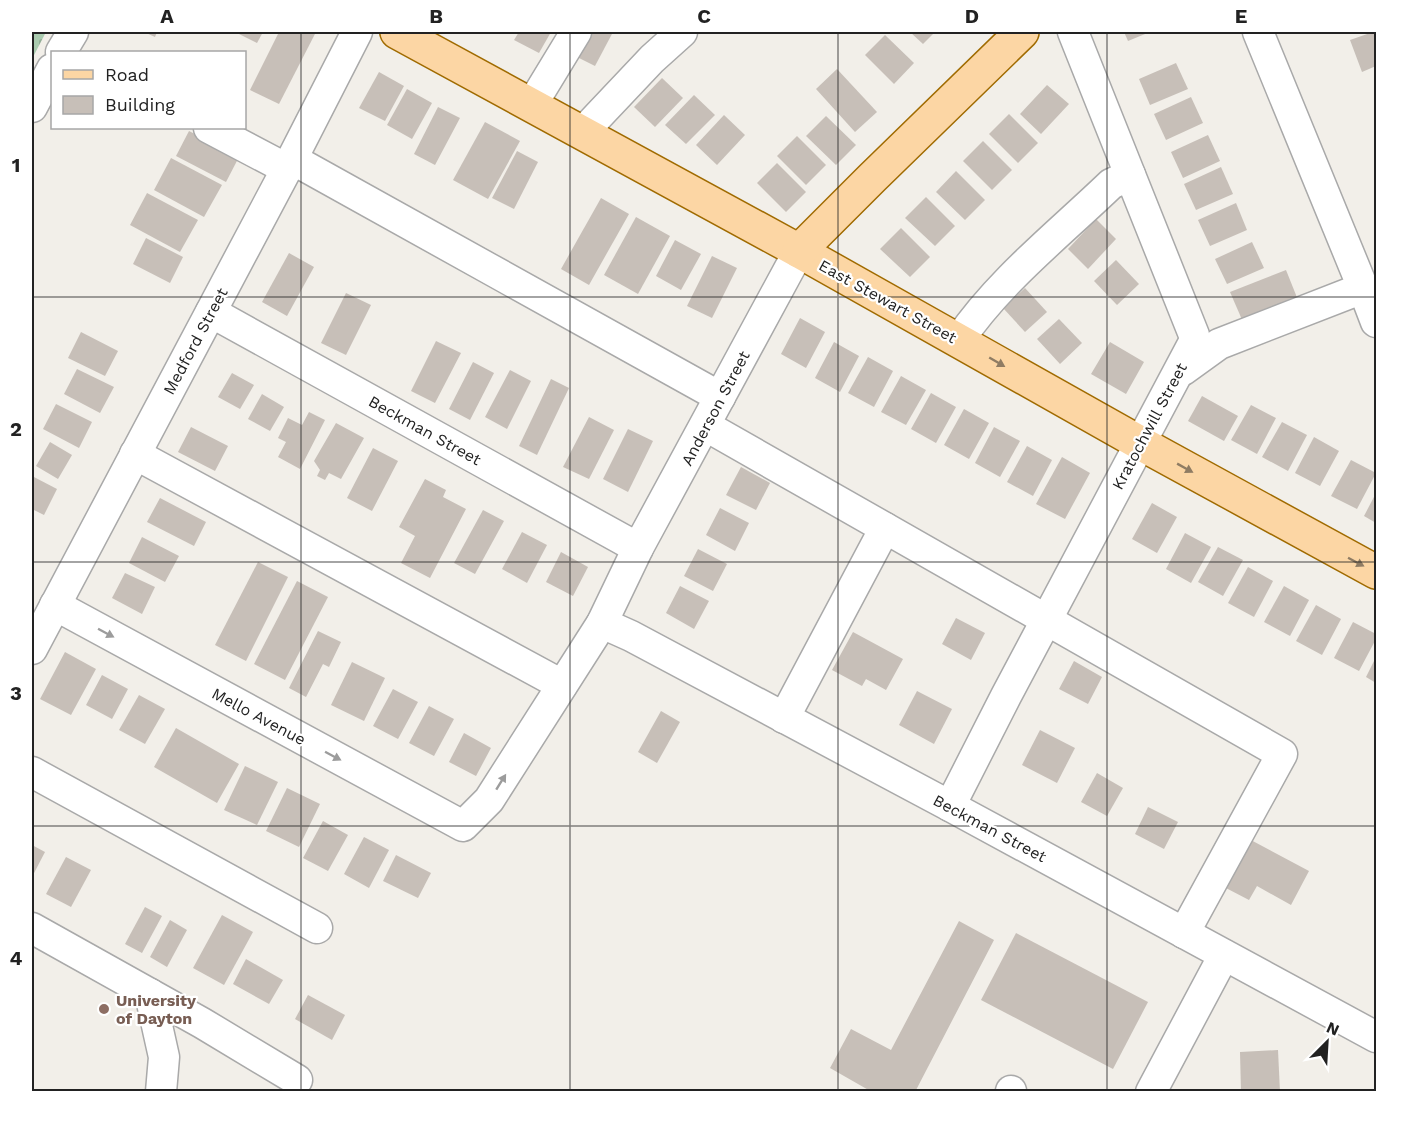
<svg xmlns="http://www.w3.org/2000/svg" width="1408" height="1123" font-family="'Work Sans',sans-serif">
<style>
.cemetery{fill:url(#cemetery-stones)}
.building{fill:#c7bfb8}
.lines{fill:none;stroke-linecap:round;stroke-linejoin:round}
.minor-casing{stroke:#a9a9a9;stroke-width:33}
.major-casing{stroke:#a06b00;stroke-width:36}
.minor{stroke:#fff;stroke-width:30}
.major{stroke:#fcd6a4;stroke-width:33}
.oneway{fill:#8f7c63}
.oneway2{fill:#9c9c9c}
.grid{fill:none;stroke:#222;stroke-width:1.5;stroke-opacity:0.55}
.education-dot{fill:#8d6e63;stroke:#fff;stroke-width:2}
.labels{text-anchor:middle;stroke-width:4.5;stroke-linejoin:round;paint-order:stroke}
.street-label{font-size:16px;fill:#222;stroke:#fff}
.education-label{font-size:16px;font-weight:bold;fill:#785e54;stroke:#fff;text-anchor:start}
.neatline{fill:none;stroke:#222;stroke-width:2}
.grid-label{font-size:20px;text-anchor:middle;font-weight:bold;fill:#222}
</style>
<defs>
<pattern id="cemetery-stones" width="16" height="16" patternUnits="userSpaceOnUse" patternTransform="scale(1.5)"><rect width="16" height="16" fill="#aacbaf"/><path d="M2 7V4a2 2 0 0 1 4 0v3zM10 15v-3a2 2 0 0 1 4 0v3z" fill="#92ae96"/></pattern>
</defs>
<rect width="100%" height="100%" fill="#f2efe9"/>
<path class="cemetery" d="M32,32H46L32,59Z"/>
<g class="building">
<path d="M144,32H157L155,37Z"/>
<path d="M235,32H263L257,43Z"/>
<path d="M279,32H316L279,104L250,90Z"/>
<path d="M519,32H551L539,53L514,40Z"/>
<path d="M586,32H613L595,66L573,55Z"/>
<path d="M910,32H935L923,44Z"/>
<path d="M1124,32H1150L1128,41Z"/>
<path d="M1373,32H1376V66L1362,72L1350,40Z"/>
<path d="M885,35L914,63L894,84L865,55Z"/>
<path d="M1176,63L1188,89L1150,105L1139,79Z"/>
<path d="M837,69L877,112L855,132L816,89Z"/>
<path d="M379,72L404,86L385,121L359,108Z"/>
<path d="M662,78L683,98L655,127L634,107Z"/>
<path d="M1047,85L1069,104L1041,134L1020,114Z"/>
<path d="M407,89L432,103L412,139L387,125Z"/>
<path d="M694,95L715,115L686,144L665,125Z"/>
<path d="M1191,97L1203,123L1166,140L1154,114Z"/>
<path d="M438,107L460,118L435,165L414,154Z"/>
<path d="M1009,114L1038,143L1018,163L989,134Z"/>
<path d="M724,115L745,135L717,165L696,145Z"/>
<path d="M826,116L856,145L836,165L806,136Z"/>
<path d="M485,122L520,141L488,199L453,180Z"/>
<path d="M189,131L239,157L226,182L176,156Z"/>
<path d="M1208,135L1220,161L1183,178L1171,152Z"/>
<path d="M797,136L826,165L806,185L777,156Z"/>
<path d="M983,141L1012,170L992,190L963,161Z"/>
<path d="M517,151L538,162L514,209L492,198Z"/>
<path d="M171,158L222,185L204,217L154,190Z"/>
<path d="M777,163L806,192L786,212L757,183Z"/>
<path d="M1221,167L1233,194L1196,210L1184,184Z"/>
<path d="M956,171L985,200L965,220L936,192Z"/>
<path d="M147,193L198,220L180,252L130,225Z"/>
<path d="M926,197L955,226L935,246L905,218Z"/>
<path d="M601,198L629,214L589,285L561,269Z"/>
<path d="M1236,203L1247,230L1210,246L1198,220Z"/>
<path d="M636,217L670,236L638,294L604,275Z"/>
<path d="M1096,219L1116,239L1088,269L1068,249Z"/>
<path d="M901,228L930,257L910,277L880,249Z"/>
<path d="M146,238L183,257L170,283L133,264Z"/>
<path d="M675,240L701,254L681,290L656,276Z"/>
<path d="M1252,242L1264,268L1227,284L1215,259Z"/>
<path d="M289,253L314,267L287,316L262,302Z"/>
<path d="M712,256L737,268L712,318L687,306Z"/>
<path d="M1116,260L1139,284L1117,305L1094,281Z"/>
<path d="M1286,270L1298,300L1243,322L1230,292Z"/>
<path d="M1025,288L1047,312L1025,332L1003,308Z"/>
<path d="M346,293L371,305L346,355L321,343Z"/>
<path d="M800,318L825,332L806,368L781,354Z"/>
<path d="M1059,319L1082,343L1060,364L1037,339Z"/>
<path d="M81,332L118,351L105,376L68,358Z"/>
<path d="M436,341L461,353L435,403L411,391Z"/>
<path d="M834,342L859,356L840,392L815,378Z"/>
<path d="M1110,342L1144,362L1126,394L1091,374Z"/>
<path d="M868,357L893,371L874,407L848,393Z"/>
<path d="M473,362L494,373L470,420L449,409Z"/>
<path d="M77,369L114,387L100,413L64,394Z"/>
<path d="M510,370L531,381L507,429L485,417Z"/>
<path d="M232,373L254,385L240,409L218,397Z"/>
<path d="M901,376L926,390L906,425L881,412Z"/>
<path d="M551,379L569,388L537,455L519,446Z"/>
<path d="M931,393L956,407L936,443L911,429Z"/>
<path d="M262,394L284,407L270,431L248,419Z"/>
<path d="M1202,396L1238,416L1224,441L1188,421Z"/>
<path d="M56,404L92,422L79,448L43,429Z"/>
<path d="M1251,405L1276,418L1257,454L1231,440Z"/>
<path d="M964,409L989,423L969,459L944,445Z"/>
<path d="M309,412L325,420L300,469L278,457L286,442L278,438L288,418L302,425Z"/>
<path d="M589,417L614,430L589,479L563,467Z"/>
<path d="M1282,422L1307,435L1288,471L1262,457Z"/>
<path d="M336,423L364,438L341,479L329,473L325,480L317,476L320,470L314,461Z"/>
<path d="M191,427L228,446L215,471L178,452Z"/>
<path d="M994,427L1020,441L1000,477L975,463Z"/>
<path d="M628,429L653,441L628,492L603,479Z"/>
<path d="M1314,437L1339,451L1320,486L1295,473Z"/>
<path d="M50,442L72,455L58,479L36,466Z"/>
<path d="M1027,446L1052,460L1033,496L1007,482Z"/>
<path d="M373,448L398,461L372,511L347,498Z"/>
<path d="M1062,457L1090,473L1065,519L1036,504Z"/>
<path d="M1351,460L1376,473L1357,509L1331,496Z"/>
<path d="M741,467L770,483L756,510L726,495Z"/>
<path d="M32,476L57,489L44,515L32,509Z"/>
<path d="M425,479L446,490L443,497L466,509L430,578L401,563L415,536L399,527Z"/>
<path d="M1376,493V523L1364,516Z"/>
<path d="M160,498L206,522L194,546L147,522Z"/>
<path d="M1152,503L1177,517L1157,553L1132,539Z"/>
<path d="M720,508L749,523L735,551L706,535Z"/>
<path d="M483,510L504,521L475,574L454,563Z"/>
<path d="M522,532L547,545L527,583L502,569Z"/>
<path d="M1185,533L1211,547L1191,583L1166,569Z"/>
<path d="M142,537L179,556L165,582L129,563Z"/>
<path d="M1218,547L1243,560L1223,596L1198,582Z"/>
<path d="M698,549L727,564L713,591L684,576Z"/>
<path d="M561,552L588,567L573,596L546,582Z"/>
<path d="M258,562L288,577L246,661L215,645Z"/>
<path d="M1248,567L1273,581L1254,617L1228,603Z"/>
<path d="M125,573L155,587L142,614L112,598Z"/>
<path d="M297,581L328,597L285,680L254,664Z"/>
<path d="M680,586L709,601L694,629L666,613Z"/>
<path d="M1284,586L1309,600L1290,636L1264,622Z"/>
<path d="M1316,605L1341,619L1322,655L1296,641Z"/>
<path d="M956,618L985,633L971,660L942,644Z"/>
<path d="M1353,622L1376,634V639L1359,671L1334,658Z"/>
<path d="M318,631L341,642L329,667L323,664L306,697L289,688Z"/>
<path d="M853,632L903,659L886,690L866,679L862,686L832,670Z"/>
<path d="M65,652L96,669L71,715L40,699Z"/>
<path d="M1376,657V683L1366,677Z"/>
<path d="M1074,661L1102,677L1088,704L1059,689Z"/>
<path d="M352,662L385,678L364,721L331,705Z"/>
<path d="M102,675L128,689L112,719L86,705Z"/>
<path d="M393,689L418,702L398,739L373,726Z"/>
<path d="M917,691L952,709L934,744L899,725Z"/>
<path d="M139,695L165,709L145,744L119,730Z"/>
<path d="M429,706L454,719L434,756L409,743Z"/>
<path d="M661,711L680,722L657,763L638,752Z"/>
<path d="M176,728L239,764L217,803L154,767Z"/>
<path d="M1040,730L1075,748L1057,783L1022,765Z"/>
<path d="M464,733L491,748L476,776L449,762Z"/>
<path d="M245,766L278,782L257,825L224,810Z"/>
<path d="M1097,773L1123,788L1107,816L1081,802Z"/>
<path d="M287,788L320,804L299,847L266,831Z"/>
<path d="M1148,807L1178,822L1164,849L1135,834Z"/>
<path d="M323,821L348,835L328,871L303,858Z"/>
<path d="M364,837L389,850L369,888L344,874Z"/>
<path d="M1249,839L1309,871L1291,905L1257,886L1249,900L1224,887Z"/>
<path d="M32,845L45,852L32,877Z"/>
<path d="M396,855L431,873L418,898L383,881Z"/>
<path d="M66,857L91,870L71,907L46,894Z"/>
<path d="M145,907L162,916L142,953L125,944Z"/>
<path d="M222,915L253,932L224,985L193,968Z"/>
<path d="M170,920L187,930L167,967L150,957Z"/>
<path d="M959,921L994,940L915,1092H872L830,1068L851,1029L891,1050Z"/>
<path d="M1016,933L1148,1002L1113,1069L981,1000Z"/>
<path d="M246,959L283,980L269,1004L233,984Z"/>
<path d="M308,995L345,1015L332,1040L295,1019Z"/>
<path d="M1278,1050L1280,1092H1241L1240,1052Z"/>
</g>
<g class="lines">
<g class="minor-casing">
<g id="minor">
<path d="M61,52L73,32"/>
<path d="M531,106L576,32"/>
<path d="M32,107L52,69"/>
<path d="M209,128L287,169"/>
<path d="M582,133L652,59L682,32"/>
<path d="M292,159L720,397"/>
<path d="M1363,288L1376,322"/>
<path d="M211,312L638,548"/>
<path d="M959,340C999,281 1059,234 1111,184L1130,175"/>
<path d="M1183,370L1219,344L1363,288L1258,32"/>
<path d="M706,426L1282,754L1184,933"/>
<path d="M135,454L562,685"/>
<path d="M55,605L463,826L489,800L602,623L638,548L799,251"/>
<path d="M602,623L631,636L950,806L1376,1037"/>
<path d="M32,649L292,159L357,32"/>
<path d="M784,718L885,528"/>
<path d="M32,772L317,928"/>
<path d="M950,806L1006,696L1194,342V335L1073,32"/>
<path d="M32,928L202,1023L297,1080"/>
<path d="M150,994L164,1057L161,1092"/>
<path d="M1011,1091V1092"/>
<path d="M1151,1092L1224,955"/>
</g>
</g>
<g class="major-casing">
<g id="major">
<path d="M397,32L799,251L1140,443L1376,572"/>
<path d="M799,251L872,178L1022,32"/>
</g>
</g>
<use href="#minor" class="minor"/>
<use href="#major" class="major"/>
</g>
<defs><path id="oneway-solid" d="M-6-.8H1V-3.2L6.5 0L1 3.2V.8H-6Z" transform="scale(1.5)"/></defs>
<g class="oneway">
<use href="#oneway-solid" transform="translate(997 362) rotate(30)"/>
<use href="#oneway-solid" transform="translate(1185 468) rotate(29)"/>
<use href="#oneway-solid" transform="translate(1356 562) rotate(28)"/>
</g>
<g class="oneway2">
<use href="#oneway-solid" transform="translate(106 633) rotate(28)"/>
<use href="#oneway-solid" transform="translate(333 756) rotate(28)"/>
<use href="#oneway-solid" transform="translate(501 782) rotate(-58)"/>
</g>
<path class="grid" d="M301,32V1092M570,32V1092M838,32V1092M1107,32V1092M32,297H1376M32,562H1376M32,826H1376"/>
<circle class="education-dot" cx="104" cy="1009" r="6"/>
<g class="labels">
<g class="street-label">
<text transform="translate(888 301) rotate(29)" y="6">East Stewart Street</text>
<text transform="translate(195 341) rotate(-62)" y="6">Medford Street</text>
<text transform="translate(715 408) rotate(-62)" y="6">Anderson Street</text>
<text transform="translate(1149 426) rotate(-62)" y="6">Kratochwill Street</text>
<text transform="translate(425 430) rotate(29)" y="6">Beckman Street</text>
<text transform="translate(259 716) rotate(28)" y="6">Mello Avenue</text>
<text transform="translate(990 828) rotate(28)" y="6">Beckman Street</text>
</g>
<g class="education-label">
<text x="116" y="1006">University<tspan x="116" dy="18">of Dayton</tspan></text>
</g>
</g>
<rect width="1408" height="1123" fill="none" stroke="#ffffff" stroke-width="66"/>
<rect x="51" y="51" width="195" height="78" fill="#ffffff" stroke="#a7a7a7" stroke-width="1.5"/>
<rect x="63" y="70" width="30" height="9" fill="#fcd6a4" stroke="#a7a7a7" stroke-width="1.5"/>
<text x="105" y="81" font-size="18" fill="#222222">Road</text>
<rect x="63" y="96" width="30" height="18" fill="#c7bfb8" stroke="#a7a7a7" stroke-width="1.5"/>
<text x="105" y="111" font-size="18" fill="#222222">Building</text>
<g transform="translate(1327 1042) rotate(24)" stroke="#ffffff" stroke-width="4.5" paint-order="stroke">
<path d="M0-4.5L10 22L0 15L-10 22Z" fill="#222222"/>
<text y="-9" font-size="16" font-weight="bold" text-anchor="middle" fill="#222222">N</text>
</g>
<rect x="33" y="33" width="1342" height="1057" class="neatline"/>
<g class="grid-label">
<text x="167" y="23">A</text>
<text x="436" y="23">B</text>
<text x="704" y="23">C</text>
<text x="972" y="23">D</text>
<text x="1241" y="23">E</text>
<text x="16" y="172">1</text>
<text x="16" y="436">2</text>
<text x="16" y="700">3</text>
<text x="16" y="965">4</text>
</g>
</svg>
